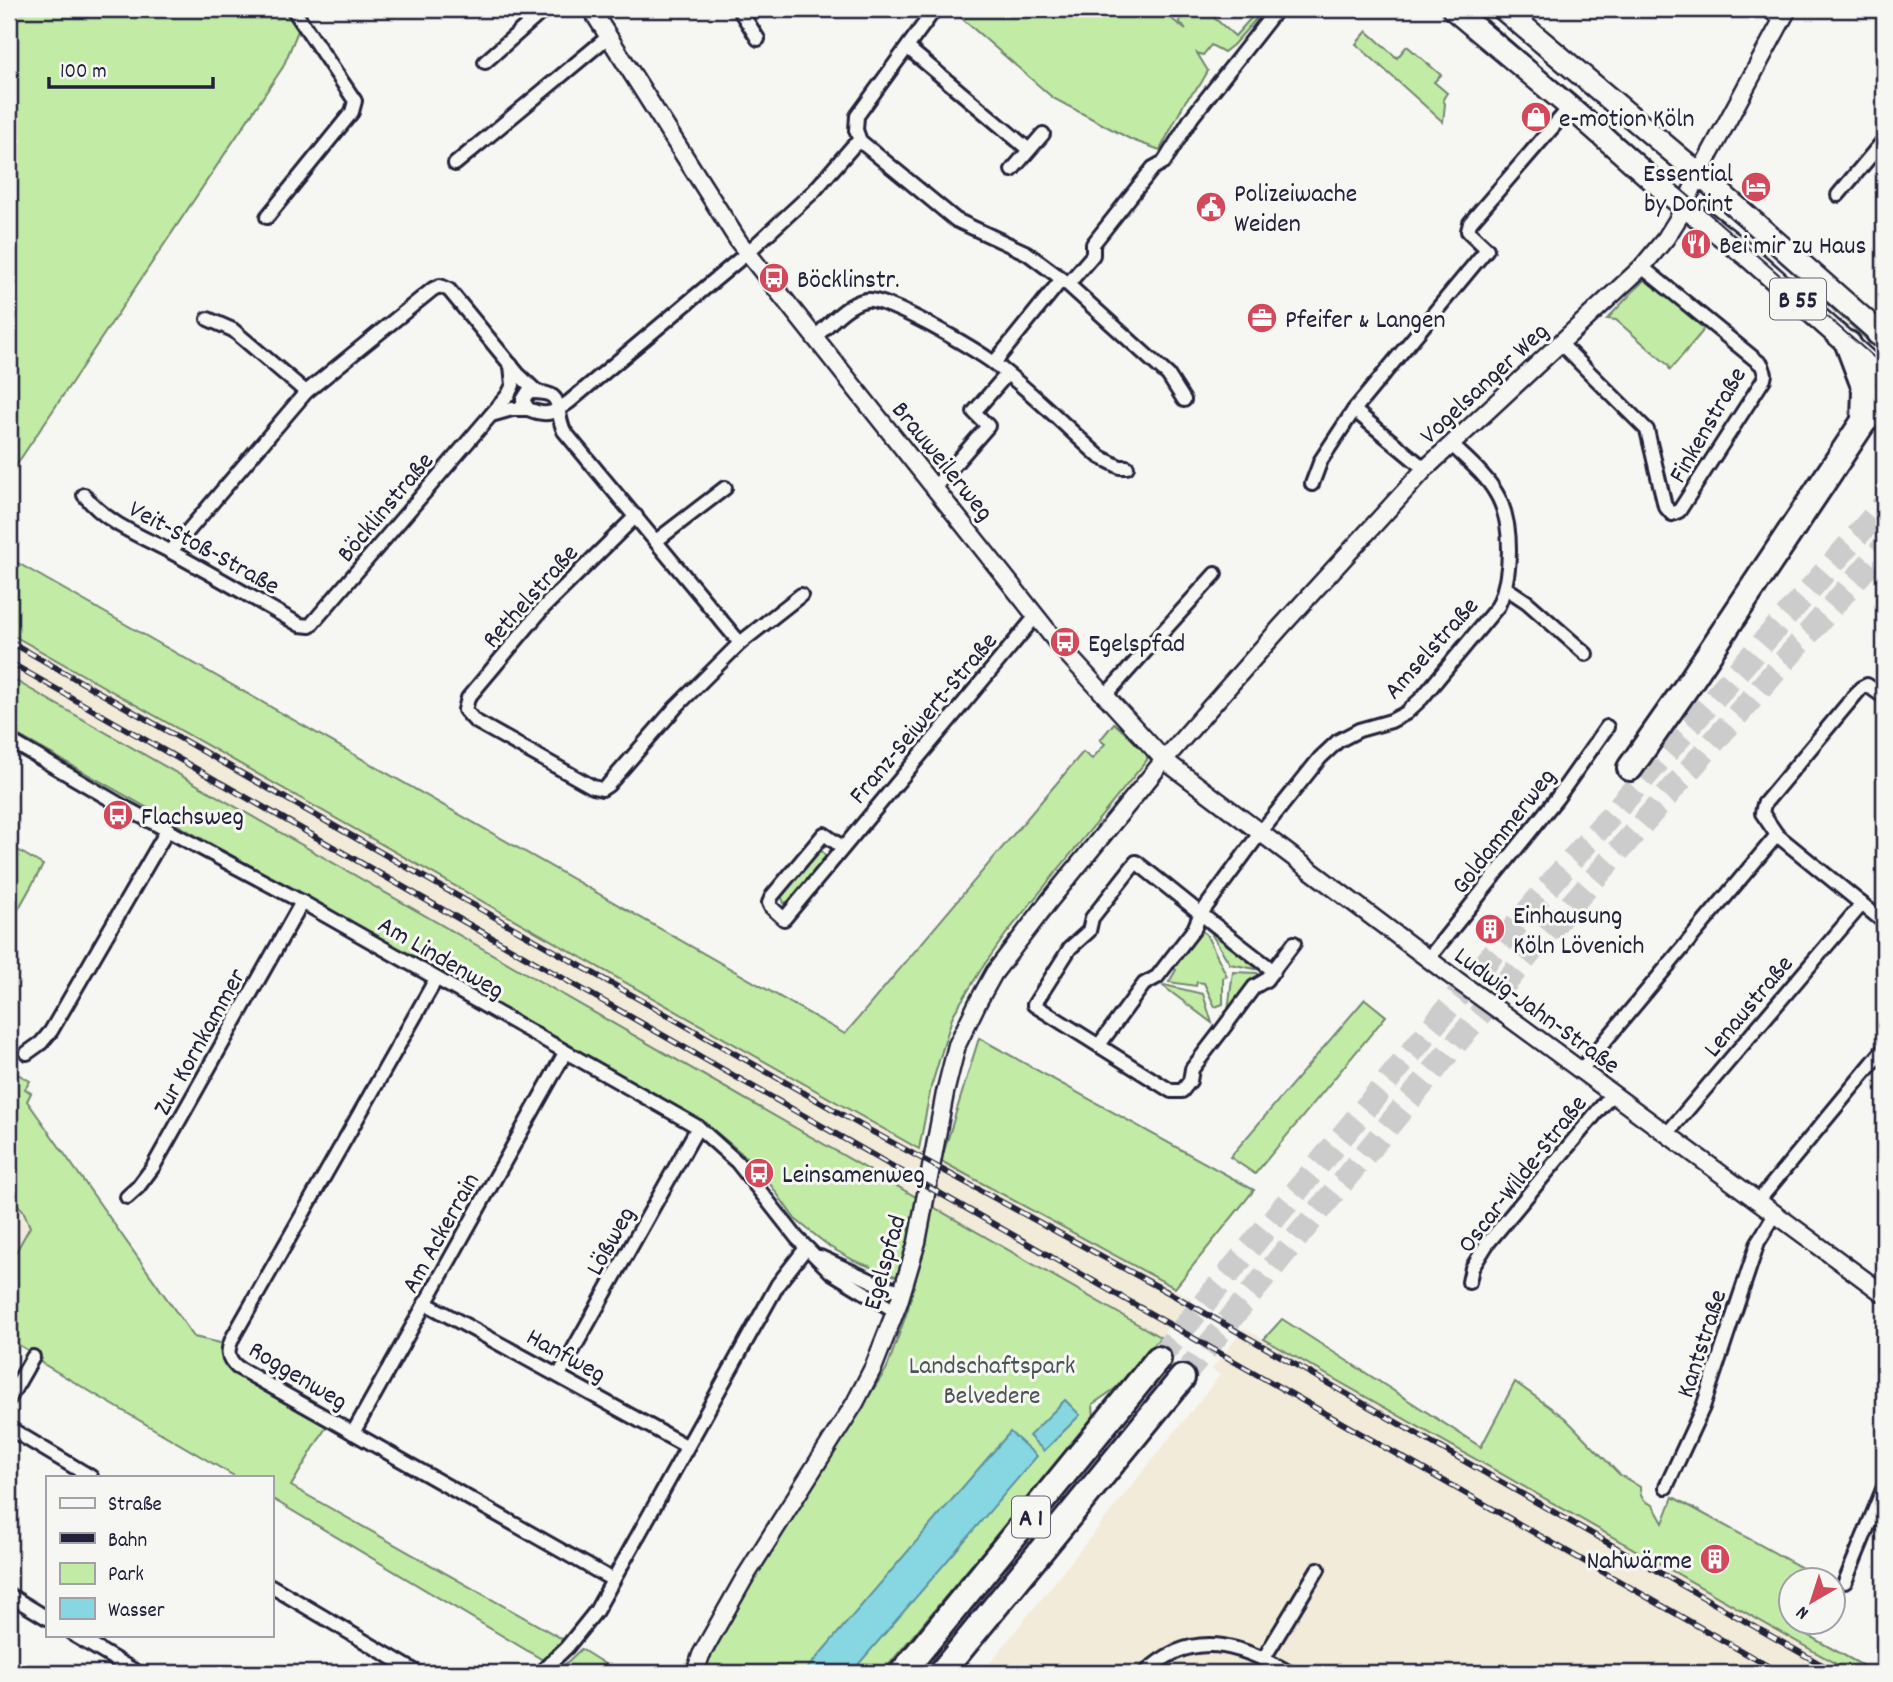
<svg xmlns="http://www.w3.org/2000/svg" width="1893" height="1682" font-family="Dekko,sans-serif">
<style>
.built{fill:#f2ebd9}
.green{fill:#c2eba6;stroke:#728670;stroke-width:2}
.water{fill:#86d7e1;stroke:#5e8f9f;stroke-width:2}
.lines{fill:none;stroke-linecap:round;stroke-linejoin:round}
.motorway-tunnel{stroke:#cccccd;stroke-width:24;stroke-dasharray:24 12;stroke-linecap:butt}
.minor-casing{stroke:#22223b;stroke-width:18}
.tertiary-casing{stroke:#22223b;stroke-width:21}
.primary-casing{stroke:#22223b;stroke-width:26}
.motorway-casing{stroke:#22223b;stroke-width:30}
.minor{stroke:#f6f6f2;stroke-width:12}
.tertiary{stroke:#f6f6f2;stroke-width:16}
.primary{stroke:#f6f6f2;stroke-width:21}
.motorway{stroke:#f6f6f2;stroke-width:24}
.tram{stroke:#22223b;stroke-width:2}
.rail-casing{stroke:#22223b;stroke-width:6}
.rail{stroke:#f6f6f2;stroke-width:3.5;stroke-dasharray:10;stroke-linecap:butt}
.tertiary-bridge-casing{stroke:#22223b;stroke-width:21;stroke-linecap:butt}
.tertiary-bridge{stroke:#f6f6f2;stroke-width:16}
.labels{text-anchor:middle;stroke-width:6;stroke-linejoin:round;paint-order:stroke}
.shield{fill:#f6f6f2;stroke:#626272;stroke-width:2}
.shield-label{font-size:24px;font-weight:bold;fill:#22223b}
.poi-label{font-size:26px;fill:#22223b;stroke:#f6f6f2;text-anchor:start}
.street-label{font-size:26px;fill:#22223b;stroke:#f6f6f2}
.park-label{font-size:26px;fill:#4a5456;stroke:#f6f6f2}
</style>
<rect width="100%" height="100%" fill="#f6f6f2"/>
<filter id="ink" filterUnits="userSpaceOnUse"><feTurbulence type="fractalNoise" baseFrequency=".0143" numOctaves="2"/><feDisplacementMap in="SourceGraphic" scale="14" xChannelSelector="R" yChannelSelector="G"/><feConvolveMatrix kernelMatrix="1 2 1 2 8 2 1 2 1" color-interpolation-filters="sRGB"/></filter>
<g filter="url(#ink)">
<g class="built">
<path d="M9,633L919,1149L1192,1299L1160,1337L1085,1295L215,794L9,677Z"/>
<path d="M9,1197L23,1210L30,1227L9,1264Z"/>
<path d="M1244,1328L1852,1673H982L1220,1375L1212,1369Z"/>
</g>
<g class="green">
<path d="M9,9H307L283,67L9,476Z"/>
<path d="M951,9H1164L1169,13L1173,9H1180L1172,19L1186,30L1179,21L1189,9H1204L1235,36L1259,9H1265L1233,45L1224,52L1211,45L1203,55L1197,53L1208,71L1200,85L1186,100L1160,150L1132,140L1053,98Z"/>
<path d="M1367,31L1397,58L1407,46L1441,75L1434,82L1447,93L1443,99L1445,104L1443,122L1356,44Z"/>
<path d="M1798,275L1816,287L1884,344V355L1797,277Z"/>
<path d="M1644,280L1650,281L1703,328L1702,332L1670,370L1668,365L1616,320L1607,319Z"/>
<path d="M9,558L845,1034L1083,752L1092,759L1105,744L1100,740L1114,723L1147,753V760L1006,934L982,968L953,1015L931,1087L919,1149L9,633Z"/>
<path d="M9,677L1160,1337L1130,1378L1093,1404L1094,1418L882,1673H701L725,1619L887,1368L908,1309L914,1283L855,1261L830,1247L795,1219L758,1167L703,1121L9,730Z"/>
<path d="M9,845L43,865L9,926Z"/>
<path d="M822,851L826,856L825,861L790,901L784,903L781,895L816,854Z"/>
<path d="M1198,929L1206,934L1227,976L1223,978V1004L1215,1007L1204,983L1197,982L1196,986L1169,982L1176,970L1170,965Z"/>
<path d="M1213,933L1257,967L1256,969L1230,964L1212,935Z"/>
<path d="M1233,972L1257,973L1259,975L1227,1018Z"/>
<path d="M1164,985L1203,994L1212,1023L1163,986Z"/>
<path d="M1365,999L1386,1016L1255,1174L1230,1157Z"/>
<path d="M979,1038L1254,1190L1175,1288L941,1161Z"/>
<path d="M9,1069L30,1081L25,1089L31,1093L27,1101L194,1337L225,1344L224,1355L328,1424L291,1486L564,1640L543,1660L271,1498V1477H236L40,1362L42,1359L9,1339V1264L30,1227L23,1210L9,1197Z"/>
<path d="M1282,1319L1481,1447L1515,1382L1565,1418L1619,1474L1640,1487C1640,1498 1643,1501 1653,1505L1663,1523L1673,1497L1804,1569L1801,1580H1792L1789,1625L1876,1673H1852L1264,1339Z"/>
<path d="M581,1649L619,1673H561L558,1671Z"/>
</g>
<g class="water">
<path d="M1065,1400L1080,1415L1044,1451L1029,1436Z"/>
<path d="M1010,1432L1037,1456L851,1673H811L807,1669Z"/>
</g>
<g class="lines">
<g class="motorway-tunnel">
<path d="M1158,1359L1548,887L1884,505"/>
<path d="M1182,1378L1538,943L1884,547"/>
</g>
<g class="minor-casing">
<g id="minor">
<path d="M739,9L758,39"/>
<path d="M935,9L857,116L856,130L860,141L956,220L1027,253L1062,279L1168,375L1184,400"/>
<path d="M1767,9L1782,21"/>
<path d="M908,48L1029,150"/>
<path d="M485,62L545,9"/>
<path d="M455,164L609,36"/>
<path d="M1012,170L1043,134"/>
<path d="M1838,195L1884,140"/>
<path d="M267,217L352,112L355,101L293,9"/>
<path d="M1068,284L1093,255V244L1153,168L1164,162L1192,117L1277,9"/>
<path d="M208,319L233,330L306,392"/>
<path d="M814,338C828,326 847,303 866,300C885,296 977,350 995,364C1032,392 1065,426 1100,457L1120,467H1127"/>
<path d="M1561,344L1647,430L1665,506L1672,514L1679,511L1764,379L1765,374L1762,365L1642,267"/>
<path d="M994,363L1062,279"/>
<path d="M1354,410L1425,469"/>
<path d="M491,415L512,409H528"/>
<path d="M1312,484L1321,460L1354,410L1487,249L1468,231L1470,223L1570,107"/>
<path d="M935,487L988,426L974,412L1007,374"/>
<path d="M84,495C107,524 141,536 173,553C216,576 258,601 300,625L310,626L508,395L513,385L511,365"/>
<path d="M636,516L544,607L468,698L465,710L475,721L593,787L602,789L608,785L676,707L740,643L801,595"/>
<path d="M656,541L725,488"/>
<path d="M171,551L306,392L433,289L440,286L449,290L518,374L537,392"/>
<path d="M1506,588L1527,602L1586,654"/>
<path d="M740,643L564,431C553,406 567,391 528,392L523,400L528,409C547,417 554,413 569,402L747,253L814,191L853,146L860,141"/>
<path d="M1104,697L1215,574"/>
<path d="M1884,697L1867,685L1861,688L1764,804L1762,813L1777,835L1884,922"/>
<path d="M9,740L122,806L302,902L698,1127L737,1162L797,1238L831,1272L895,1311"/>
<path d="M842,847L824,834L772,896L769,903L771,907L784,919L1036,616"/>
<path d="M1428,959L1557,798L1607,727"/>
<path d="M1274,971C1227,936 1182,898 1136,862L1092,918L1089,931L1070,948L1034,1005L1171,1091H1182L1190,1081L1192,1069L1222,1030L1254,987L1266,980L1294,943"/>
<path d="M436,979L233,1337C227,1350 226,1357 237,1367L613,1580"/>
<path d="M1099,1045L1144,984L1157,977L1194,929L1200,915L1260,833L1320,758L1338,741L1359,730L1391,721L1406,713L1422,698L1498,606C1512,576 1514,523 1496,493C1485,474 1466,459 1451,444"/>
<path d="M27,1053L41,1043L51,1031L168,829"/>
<path d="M1580,1071L1777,835"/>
<path d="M1666,1135L1862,904"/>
<path d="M127,1197L138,1187L153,1167L302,902"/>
<path d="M1759,1200L1884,1049"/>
<path d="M820,1257L883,1286L902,1291"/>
<path d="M1469,1282L1472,1268L1487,1244L1612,1094"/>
<path d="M425,1303L686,1446"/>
<path d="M559,1375L698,1127"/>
<path d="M9,1399L33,1357"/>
<path d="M9,1428L91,1477"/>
<path d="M353,1433L565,1053"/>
<path d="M1666,1487L1703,1407L1758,1242L1776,1213"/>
<path d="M1845,1582L1884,1487"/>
<path d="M271,1586L418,1673"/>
<path d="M9,1595L47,1618"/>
<path d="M74,1635L138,1673"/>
<path d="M1264,1658L1318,1569"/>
<path d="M540,1673L567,1647L596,1611L778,1284L806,1248"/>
<path d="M1145,1673C1192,1628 1240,1644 1290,1673"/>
</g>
</g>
<g class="tertiary-casing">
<g id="tertiary">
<path d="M591,9L739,242L1059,645L1164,760L1447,973"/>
<path d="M1519,1025L1884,1294"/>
<path d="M695,1673L701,1655L745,1577L855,1403L874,1366L899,1302L917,1242L945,1093L957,1045L978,1002L994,973L1050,900L1164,760L1280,628L1425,469L1642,267L1666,238L1681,214L1699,174L1788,9"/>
</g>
</g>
<g class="primary-casing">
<g id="primary">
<path d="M1453,9L1570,107L1666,192L1747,255L1884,376"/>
<path d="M1503,9L1699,174L1884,337"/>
</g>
</g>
<g class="motorway-casing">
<g id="motorway">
<path d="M1879,333H1884"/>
<path d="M1848,344L1865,389L1864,421"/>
<path d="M1630,768L1690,682L1864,421L1884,404"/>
<path d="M902,1673L1158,1359"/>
<path d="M941,1673L1182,1378"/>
</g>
</g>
<use href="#minor" class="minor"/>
<use href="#tertiary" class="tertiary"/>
<use href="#primary" class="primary"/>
<use href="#motorway" class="motorway"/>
<path class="tram" d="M1474,9L1884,366"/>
<g class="rail-casing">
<g id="rail">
<path d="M9,641L871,1131L1175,1296L1836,1673"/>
<path d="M9,662L1780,1673"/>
</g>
</g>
<use href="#rail" class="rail"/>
<g class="tertiary-bridge-casing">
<path id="tertiary-bridge" d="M1447,973L1519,1025"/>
</g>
<use href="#tertiary-bridge" class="tertiary-bridge"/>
</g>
</g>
<defs>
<g id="shop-disc" transform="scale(1.575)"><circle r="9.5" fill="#d1495b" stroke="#f6f6f2"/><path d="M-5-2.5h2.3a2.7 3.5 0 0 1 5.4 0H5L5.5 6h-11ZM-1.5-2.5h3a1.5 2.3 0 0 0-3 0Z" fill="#fff"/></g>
<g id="hotel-disc" transform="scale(1.575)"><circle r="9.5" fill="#d1495b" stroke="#f6f6f2"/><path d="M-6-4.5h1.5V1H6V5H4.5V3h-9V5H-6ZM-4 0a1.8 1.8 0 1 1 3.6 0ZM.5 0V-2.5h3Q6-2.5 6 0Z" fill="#fff"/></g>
<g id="civic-disc" transform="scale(1.575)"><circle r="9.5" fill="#d1495b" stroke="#f6f6f2"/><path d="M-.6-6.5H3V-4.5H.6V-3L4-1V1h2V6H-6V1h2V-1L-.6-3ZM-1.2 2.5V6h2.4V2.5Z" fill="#fff"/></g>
<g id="restaurant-disc" transform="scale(1.575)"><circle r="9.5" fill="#d1495b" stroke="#f6f6f2"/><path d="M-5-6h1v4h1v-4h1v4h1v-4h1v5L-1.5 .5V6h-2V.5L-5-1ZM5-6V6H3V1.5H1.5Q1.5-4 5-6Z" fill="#fff"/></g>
<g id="bus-disc" transform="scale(1.575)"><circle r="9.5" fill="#d1495b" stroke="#f6f6f2"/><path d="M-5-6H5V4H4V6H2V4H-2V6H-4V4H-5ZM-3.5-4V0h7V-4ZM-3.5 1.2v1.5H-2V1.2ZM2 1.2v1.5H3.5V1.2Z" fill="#fff"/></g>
<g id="office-disc" transform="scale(1.575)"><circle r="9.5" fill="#d1495b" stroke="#f6f6f2"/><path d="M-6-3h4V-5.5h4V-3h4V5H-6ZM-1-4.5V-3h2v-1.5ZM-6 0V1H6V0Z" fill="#fff"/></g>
<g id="building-disc" transform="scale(1.575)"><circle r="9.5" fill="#d1495b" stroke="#f6f6f2"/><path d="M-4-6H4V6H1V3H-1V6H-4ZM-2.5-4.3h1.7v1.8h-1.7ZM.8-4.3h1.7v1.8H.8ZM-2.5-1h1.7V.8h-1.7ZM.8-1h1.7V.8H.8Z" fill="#fff"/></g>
</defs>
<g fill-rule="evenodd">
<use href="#shop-disc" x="1536" y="117"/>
<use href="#hotel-disc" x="1756" y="187"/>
<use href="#civic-disc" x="1211" y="207"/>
<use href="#restaurant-disc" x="1696" y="244"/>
<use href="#bus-disc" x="774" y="278"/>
<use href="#office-disc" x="1262" y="318"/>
<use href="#bus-disc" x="1065" y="642"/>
<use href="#bus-disc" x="118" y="815"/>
<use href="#building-disc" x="1490" y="929"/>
<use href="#bus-disc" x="759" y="1173"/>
<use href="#building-disc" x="1715" y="1559"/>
</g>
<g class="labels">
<g class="shield">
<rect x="1770" y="278.5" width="56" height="41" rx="5"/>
<rect x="1012" y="1496.5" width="38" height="41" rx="5"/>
</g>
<g class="shield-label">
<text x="1798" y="307">B 55</text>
<text x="1031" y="1525">A 1</text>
</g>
<g class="poi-label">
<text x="1559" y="126">e-motion Köln</text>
<text x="1733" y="181" text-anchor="end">Essential<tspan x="1733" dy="30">by Dorint</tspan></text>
<text x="1234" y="201">Polizeiwache<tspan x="1234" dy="30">Weiden</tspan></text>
<text x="1719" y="253">Bei mir zu Haus</text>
<text x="797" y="287">Böcklinstr.</text>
<text x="1285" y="327">Pfeifer &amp; Langen</text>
<text x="1088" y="651">Egelspfad</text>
<text x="141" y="824">Flachsweg</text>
<text x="1513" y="923">Einhausung<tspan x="1513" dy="30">Köln Lövenich</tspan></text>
<text x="782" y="1182">Leinsamenweg</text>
<text x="1692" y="1568" text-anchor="end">Nahwärme</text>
</g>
<g class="street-label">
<text transform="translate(1483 382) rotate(-43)" y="9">Vogelsanger Weg</text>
<text transform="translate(1706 424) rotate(-60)" y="9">Finkenstraße</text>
<text transform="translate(944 460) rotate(51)" y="9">Brauweilerweg</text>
<text transform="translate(384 506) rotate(-50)" y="9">Böcklinstraße</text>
<text transform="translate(205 546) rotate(29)" y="9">Veit-Stoß-Straße</text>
<text transform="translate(529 595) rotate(-48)" y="9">Rethelstraße</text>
<text transform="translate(1430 647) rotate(-48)" y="9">Amselstraße</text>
<text transform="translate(922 717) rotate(-50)" y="9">Franz-Seiwert-Straße</text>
<text transform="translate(1502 830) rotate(-52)" y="9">Goldammerweg</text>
<text transform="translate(442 956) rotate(30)" y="9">Am Lindenweg</text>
<text transform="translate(1747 1005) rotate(-50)" y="9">Lenaustraße</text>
<text transform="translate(1538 1009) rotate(36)" y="9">Ludwig-Jahn-Straße</text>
<text transform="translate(198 1041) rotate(-61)" y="9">Zur Kornkammer</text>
<text transform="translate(1521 1173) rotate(-52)" y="9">Oscar-Wilde-Straße</text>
<text transform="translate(439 1232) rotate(-61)" y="9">Am Ackerrain</text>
<text transform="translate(609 1240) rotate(-61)" y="9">Lößweg</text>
<text transform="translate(883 1262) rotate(-74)" y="9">Egelspfad</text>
<text transform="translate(1700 1343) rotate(-72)" y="9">Kantstraße</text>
<text transform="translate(567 1354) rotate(29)" y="9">Hanfweg</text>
<text transform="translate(299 1374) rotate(31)" y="9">Roggenweg</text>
</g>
<g class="park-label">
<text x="992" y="1373">Landschaftspark<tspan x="992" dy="30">Belvedere</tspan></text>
</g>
</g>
<rect width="1893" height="1682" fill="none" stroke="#f6f6f2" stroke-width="35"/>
<rect x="18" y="18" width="1858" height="1647" fill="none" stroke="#22223b" stroke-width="2.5" filter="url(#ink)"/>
<rect x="46" y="1476" width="228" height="161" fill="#f6f6f2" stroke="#a1a1a9" stroke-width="2"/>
<rect x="60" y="1498" width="35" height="10" fill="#f6f6f2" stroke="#a1a1a9" stroke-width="2"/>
<text x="108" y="1510" font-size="21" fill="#22223b">Straße</text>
<rect x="60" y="1533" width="35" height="10" fill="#22223b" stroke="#a1a1a9" stroke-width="2"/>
<text x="108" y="1546" font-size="21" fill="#22223b">Bahn</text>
<rect x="60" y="1563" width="35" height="21" fill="#c2eba6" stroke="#a1a1a9" stroke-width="2"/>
<text x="108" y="1580" font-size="21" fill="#22223b">Park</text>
<rect x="60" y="1598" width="35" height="21" fill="#86d7e1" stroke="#a1a1a9" stroke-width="2"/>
<text x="108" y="1616" font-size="21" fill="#22223b">Wasser</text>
<g transform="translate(1812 1601) rotate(219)"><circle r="33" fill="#f6f6f2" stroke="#a1a1a9" stroke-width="2"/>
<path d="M0-5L12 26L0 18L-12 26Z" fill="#d1495b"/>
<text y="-10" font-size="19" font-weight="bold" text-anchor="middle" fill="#22223b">N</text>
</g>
<path d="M49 77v10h164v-10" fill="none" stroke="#22223b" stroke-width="3.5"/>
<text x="60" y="77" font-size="21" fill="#22223b" stroke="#f6f6f2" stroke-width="5" paint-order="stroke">100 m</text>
</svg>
